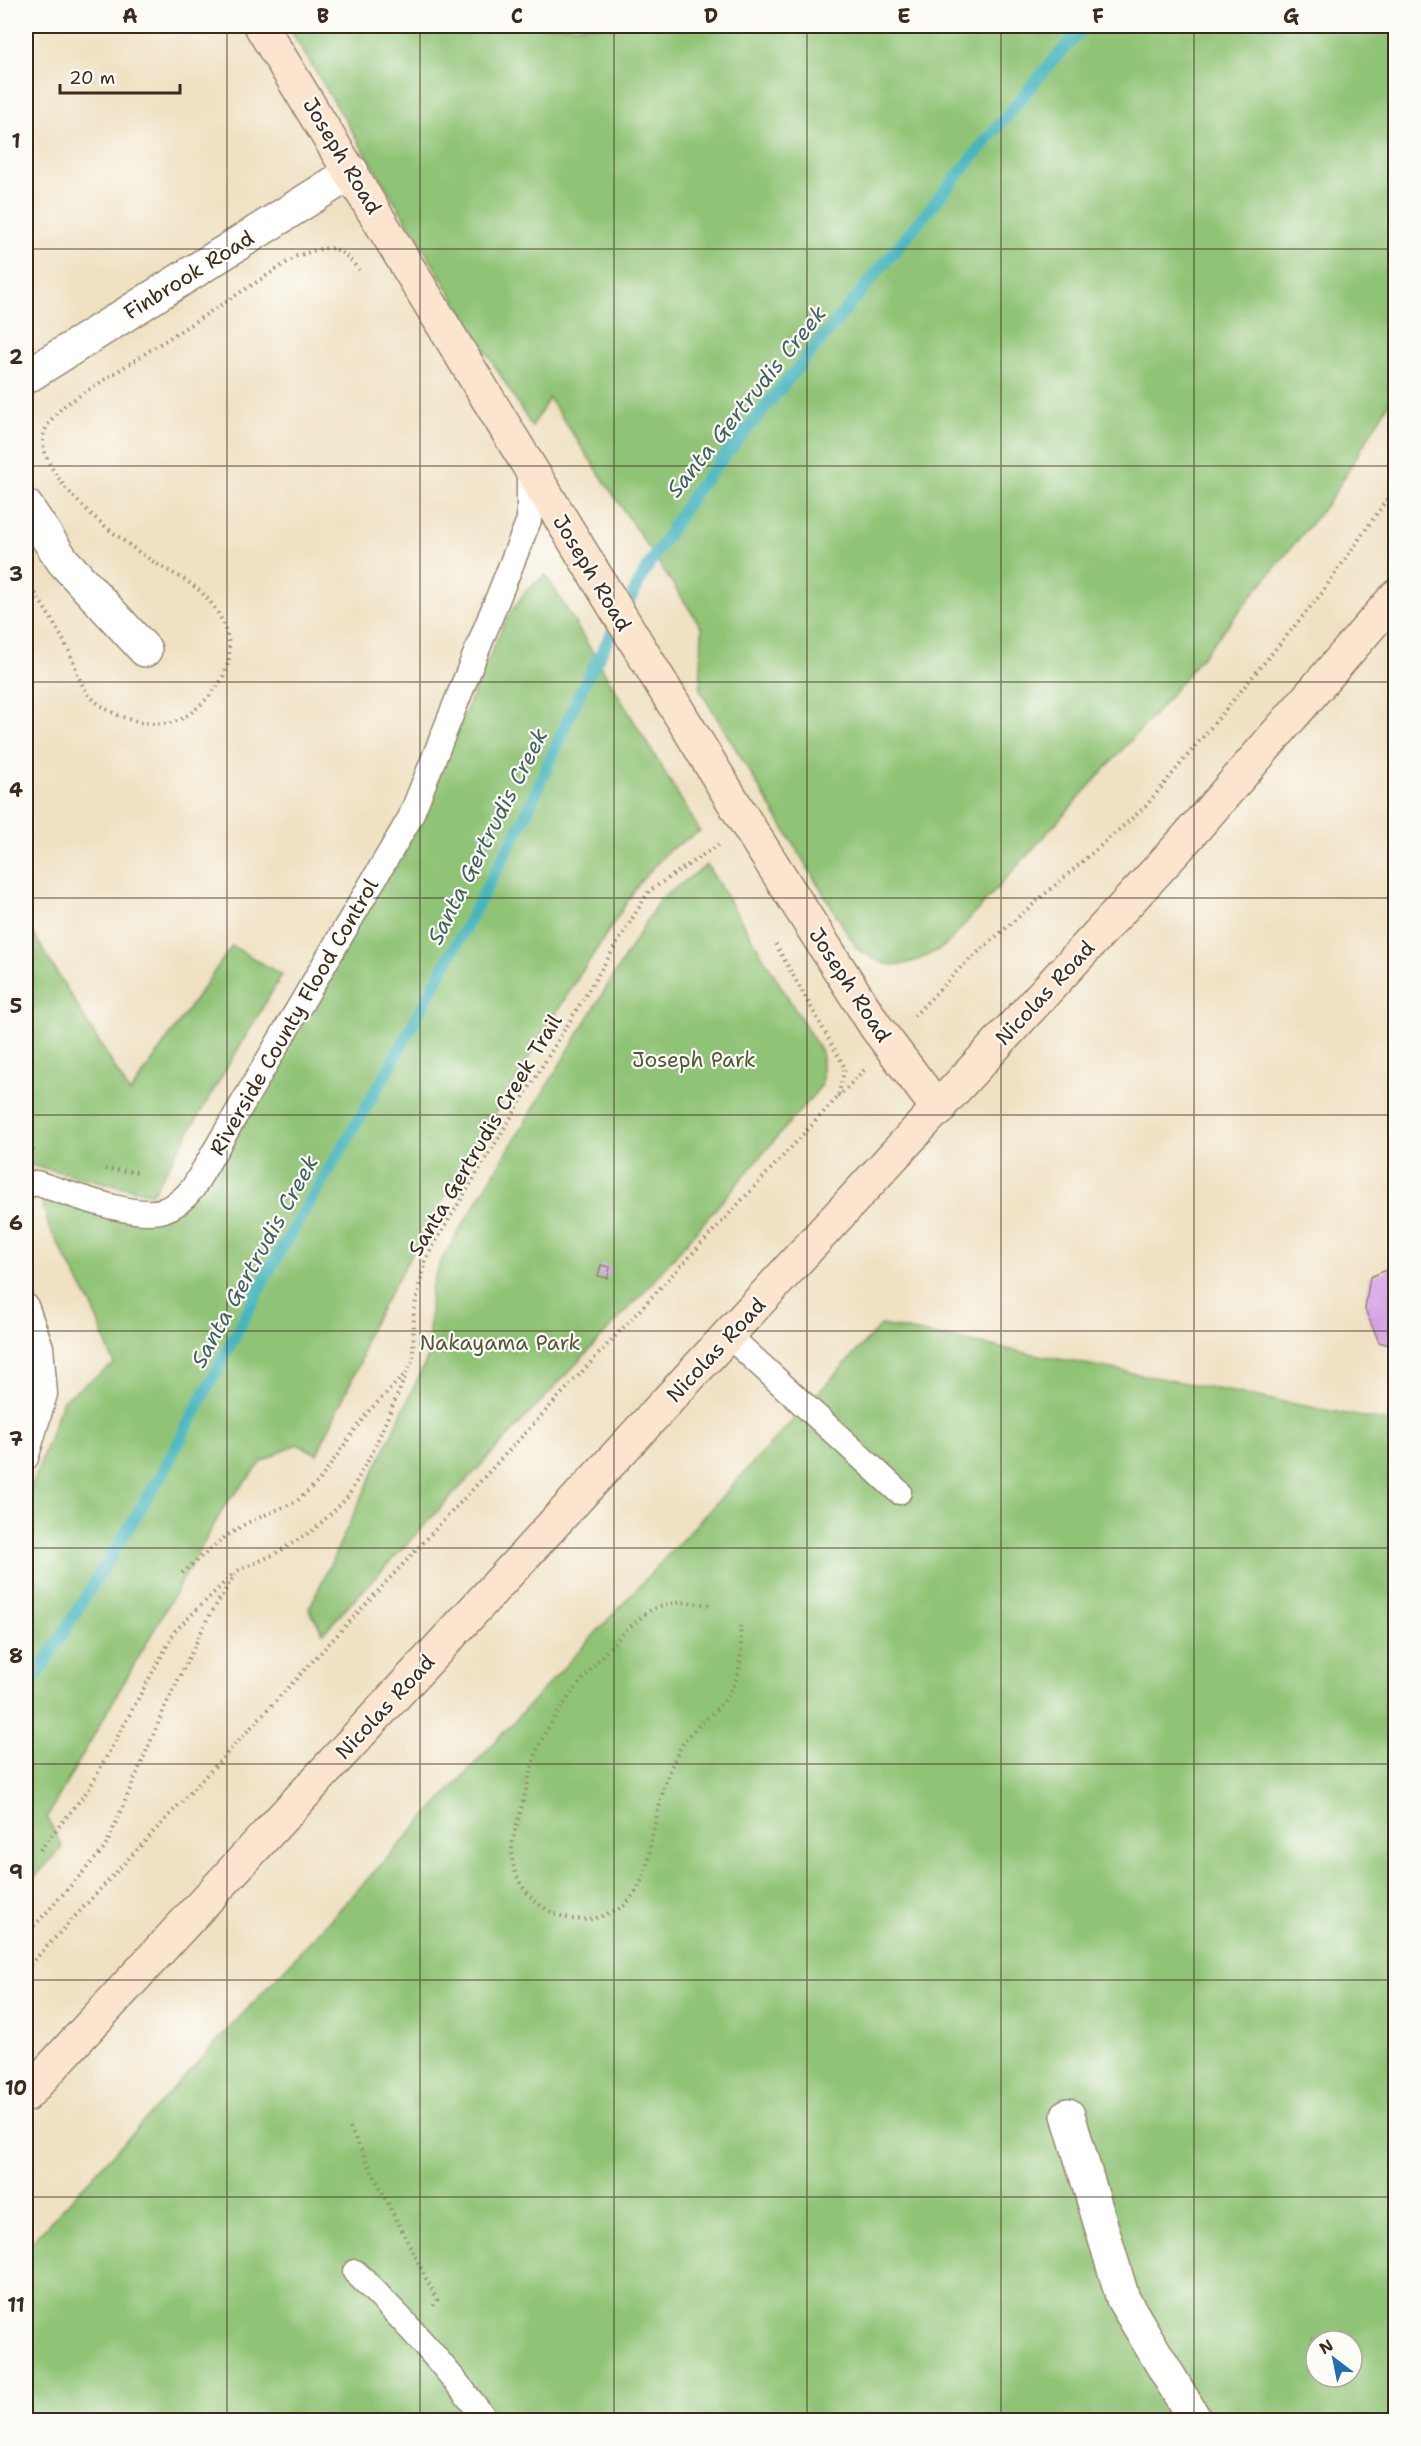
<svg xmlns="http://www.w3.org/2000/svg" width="1421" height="2446" font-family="'Shantell Sans',sans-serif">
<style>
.green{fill:#8fc375;stroke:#65764a;stroke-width:1.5;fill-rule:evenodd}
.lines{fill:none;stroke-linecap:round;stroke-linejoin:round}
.stream{stroke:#47b6bf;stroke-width:12}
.building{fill:#d4a1e5}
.lane-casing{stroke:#958670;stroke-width:27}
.street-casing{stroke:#958670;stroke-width:36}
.secondary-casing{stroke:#958670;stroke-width:36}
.path{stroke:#958670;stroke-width:4;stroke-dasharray:1.5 4.5;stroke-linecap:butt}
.lane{stroke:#fff;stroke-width:24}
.street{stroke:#fff;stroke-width:33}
.secondary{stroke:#fce5cf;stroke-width:33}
.grid{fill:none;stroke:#3b2a1e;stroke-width:1.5;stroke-opacity:0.55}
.labels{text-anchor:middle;stroke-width:4.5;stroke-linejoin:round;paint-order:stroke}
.street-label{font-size:21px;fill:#3b2a1e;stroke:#fdfcf7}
.park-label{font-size:21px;fill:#545838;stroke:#fdfcf7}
.water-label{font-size:22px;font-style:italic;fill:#40625e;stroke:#fdfcf7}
.neatline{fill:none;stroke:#3b2a1e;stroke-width:2}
.grid-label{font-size:20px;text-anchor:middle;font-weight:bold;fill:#3b2a1e}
</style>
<rect width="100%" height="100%" fill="#fdfcf7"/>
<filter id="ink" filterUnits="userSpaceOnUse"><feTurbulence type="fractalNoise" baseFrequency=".0167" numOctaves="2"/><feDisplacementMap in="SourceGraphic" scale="12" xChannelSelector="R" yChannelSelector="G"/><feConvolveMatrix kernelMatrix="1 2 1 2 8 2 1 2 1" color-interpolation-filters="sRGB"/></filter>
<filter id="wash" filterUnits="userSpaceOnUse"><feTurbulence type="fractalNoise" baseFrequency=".008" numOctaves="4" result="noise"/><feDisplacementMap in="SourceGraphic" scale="24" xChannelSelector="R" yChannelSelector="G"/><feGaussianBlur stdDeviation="1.35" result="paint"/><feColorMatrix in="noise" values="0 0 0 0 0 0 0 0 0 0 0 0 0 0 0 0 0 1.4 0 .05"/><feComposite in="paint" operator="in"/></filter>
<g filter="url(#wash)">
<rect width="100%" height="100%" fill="#efe1c2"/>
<g class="green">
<path d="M288,26H1395V393L1331,499L1159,709L945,946C928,956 907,968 887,964C877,963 866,953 857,949L700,690L702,628L549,398L532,427Z"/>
<path d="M546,575L700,831L669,850L640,882L567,995L429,1223L366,1336L361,1360L317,1454L297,1444L263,1461L226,1504L47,1817L62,1847L26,1887V1502L63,1400L114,1364L93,1308L49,1227L40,1195L164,1218L423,809L505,621L525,592Z"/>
<path d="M707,865L822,1053V1085L642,1294L323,1633L309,1609L428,1357L431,1288L441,1261L660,899Z"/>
<path d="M26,922L130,1093L232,946L282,975L152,1194L26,1164Z"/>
<path d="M881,1325L1395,1423V2420H26V2248ZM1316,2341H1352V2377H1316Z"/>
</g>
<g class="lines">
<path class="stream" d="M26,1693L162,1474L271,1267L387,1072L524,819L582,688L647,568L694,493L1054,59L1086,26"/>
</g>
<g id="blocks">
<g class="building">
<path d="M601,1265L610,1267L608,1278L598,1276Z"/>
<path d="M1396,1266V1347L1379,1342L1365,1309L1370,1277Z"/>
</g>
</g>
</g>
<g filter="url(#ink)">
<use href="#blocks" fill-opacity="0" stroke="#958670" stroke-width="1.5"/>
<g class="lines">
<g class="lane-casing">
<g id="lane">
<path d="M26,1186L36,1183C66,1192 135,1220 164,1210C176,1206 185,1198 193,1188L410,818L529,520V469"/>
<path d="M26,1306L41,1347L45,1394L26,1458"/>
<path d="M729,1336L899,1492"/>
<path d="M355,2272C403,2318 446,2367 486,2420"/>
</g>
</g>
<g class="street-casing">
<g id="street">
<path d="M26,377L352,172"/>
<path d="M26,506L63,561L145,650"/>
<path d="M1068,2115L1123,2299L1195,2420"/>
</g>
</g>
<g class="secondary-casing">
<g id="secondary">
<path d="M261,26L748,826L876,1027L939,1110"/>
<path d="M26,2095L1177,849L1396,596"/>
</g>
</g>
<g class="path">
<path d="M26,578C41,603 57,627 70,653C75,665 79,680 86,691C103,716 157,734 183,718C201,707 221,687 227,667C236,639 217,603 195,587C182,577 166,570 152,561C118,538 48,487 43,443C42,427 55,415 65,405L297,256C330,245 336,242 359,270"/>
<path d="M914,1016L961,967L1145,807L1321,594L1396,486"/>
<path d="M838,1097L864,1070"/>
<path d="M26,1140L34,1152"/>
<path d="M105,1169L137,1172"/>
<path d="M182,1573L226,1536L247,1523L297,1501L319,1481L367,1413L404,1375"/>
<path d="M709,1605C690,1602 669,1600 651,1610C620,1629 556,1708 541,1741C532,1761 529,1781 523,1802C519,1819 511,1837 512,1855C514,1900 567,1933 607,1914C614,1911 622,1908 627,1903C650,1877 647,1854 655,1823C662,1795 668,1767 684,1742C696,1724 720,1710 730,1692C742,1672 742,1649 740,1626"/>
<path d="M40,1850L89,1789L175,1631L232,1575"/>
<path d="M26,1935L105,1848L166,1705L207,1620L237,1571L275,1554L315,1529L348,1497L374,1449L413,1359L414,1310L425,1261L443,1229L649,891L718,845"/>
<path d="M26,1969L838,1097L845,1068L775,943"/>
<path d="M350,2128L437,2300L433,2307"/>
</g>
<use href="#lane" class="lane"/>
<use href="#street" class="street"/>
<use href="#secondary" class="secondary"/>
</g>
</g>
<path class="grid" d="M227,26V2420M420,26V2420M614,26V2420M807,26V2420M1001,26V2420M1194,26V2420M26,249H1396M26,466H1396M26,682H1396M26,898H1396M26,1115H1396M26,1331H1396M26,1548H1396M26,1764H1396M26,1980H1396M26,2197H1396"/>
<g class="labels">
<g class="street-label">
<text transform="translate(342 156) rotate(59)" y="7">Joseph Road</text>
<text transform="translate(189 275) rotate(-32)" y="7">Finbrook Road</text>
<text transform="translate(592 573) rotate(59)" y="7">Joseph Road</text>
<text transform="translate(850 985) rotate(57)" y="7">Joseph Road</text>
<text transform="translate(1045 993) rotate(-47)" y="7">Nicolas Road</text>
<text transform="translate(294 1017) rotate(-60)" y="7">Riverside County Flood Control</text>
<text transform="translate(485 1135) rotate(-59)" y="7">Santa Gertrudis Creek Trail</text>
<text transform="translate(716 1350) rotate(-47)" y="7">Nicolas Road</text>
<text transform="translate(385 1707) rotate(-47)" y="7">Nicolas Road</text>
</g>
<g class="park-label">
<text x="694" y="1067">Joseph Park</text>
<text x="500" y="1350">Nakayama Park</text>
</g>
<g class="water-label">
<text transform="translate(746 401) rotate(-51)" y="8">Santa Gertrudis Creek</text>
<text transform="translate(487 836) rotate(-63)" y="8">Santa Gertrudis Creek</text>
<text transform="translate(254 1261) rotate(-61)" y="8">Santa Gertrudis Creek</text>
</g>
</g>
<rect width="1421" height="2446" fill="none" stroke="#fdfcf7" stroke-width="66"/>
<g transform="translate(1334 2359) rotate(328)"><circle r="28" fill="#fdfcf7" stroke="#afa8a0" stroke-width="1.5"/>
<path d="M0-4.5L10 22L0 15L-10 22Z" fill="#1f6fb2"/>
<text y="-9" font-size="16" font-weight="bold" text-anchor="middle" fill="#3b2a1e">N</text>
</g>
<path d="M60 84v9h120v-9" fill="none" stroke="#3b2a1e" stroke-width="3"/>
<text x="69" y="84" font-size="18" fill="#3b2a1e" stroke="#fdfcf7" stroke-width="4.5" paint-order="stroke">20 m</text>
<rect x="33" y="33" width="1355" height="2380" class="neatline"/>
<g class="grid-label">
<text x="130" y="23">A</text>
<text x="323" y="23">B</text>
<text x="517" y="23">C</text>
<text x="711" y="23">D</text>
<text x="904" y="23">E</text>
<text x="1098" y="23">F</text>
<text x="1291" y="23">G</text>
<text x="16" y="148">1</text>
<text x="16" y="364">2</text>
<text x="16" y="581">3</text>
<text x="16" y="797">4</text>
<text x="16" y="1013">5</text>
<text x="16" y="1230">6</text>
<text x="16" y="1446">7</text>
<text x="16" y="1663">8</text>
<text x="16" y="1879">9</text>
<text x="16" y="2095">10</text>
<text x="16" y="2312">11</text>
</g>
</svg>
